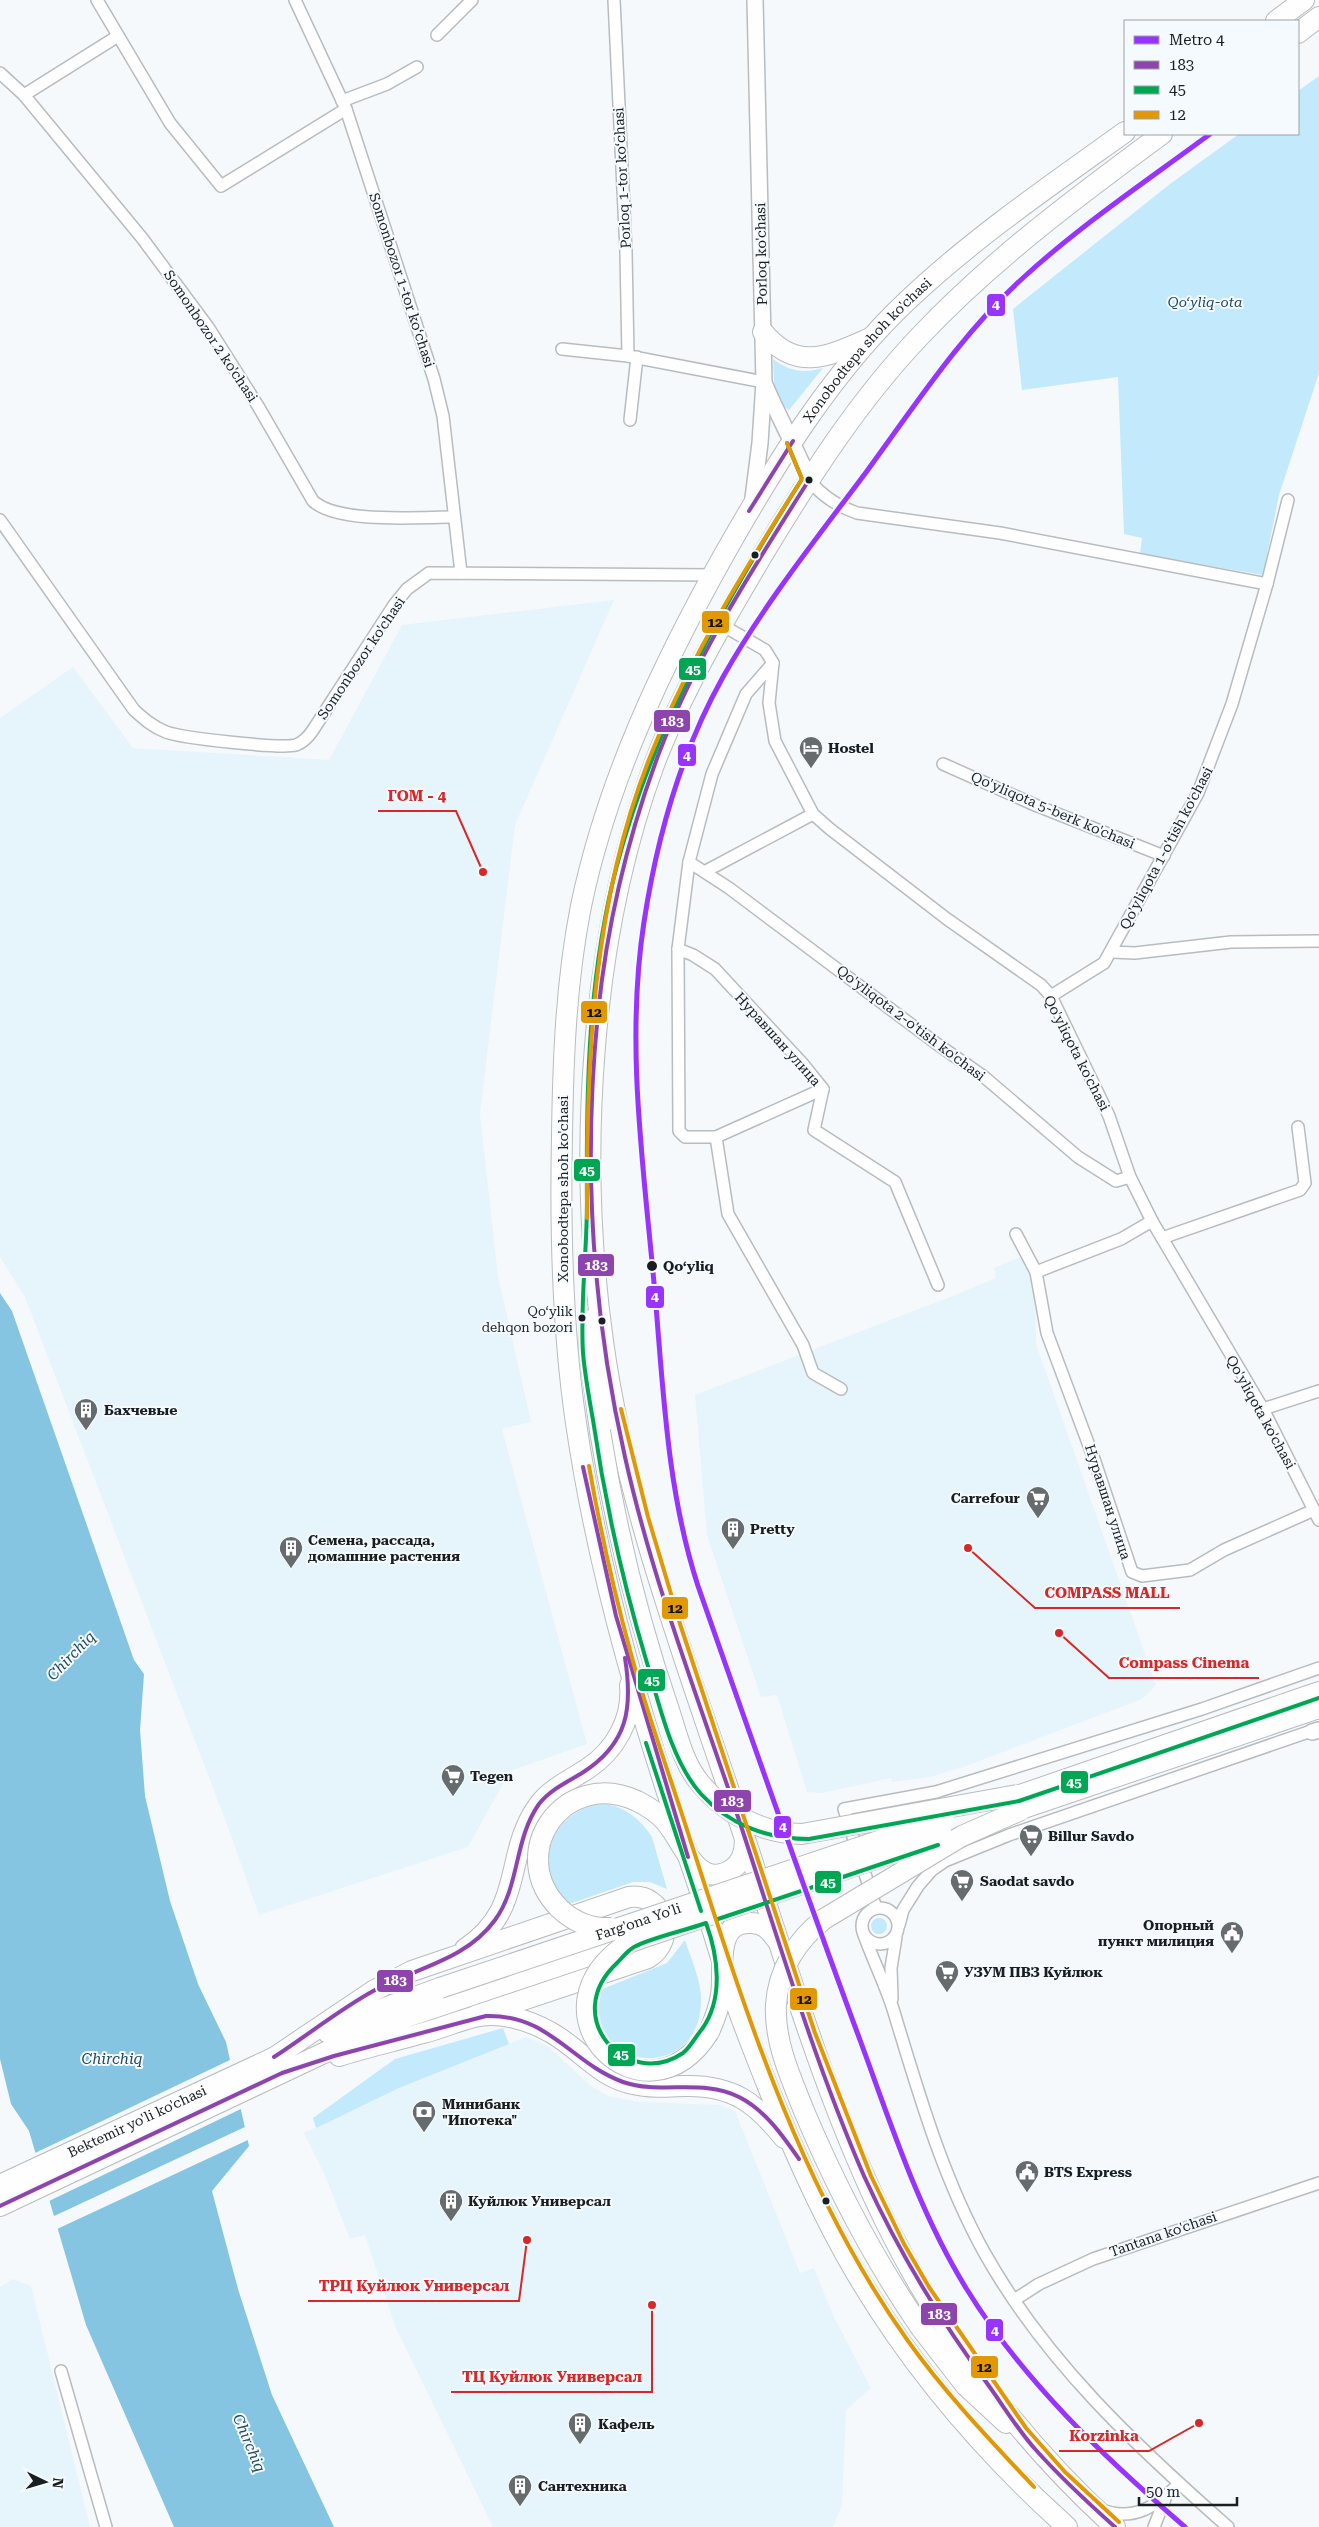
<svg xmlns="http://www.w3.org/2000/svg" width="1319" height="2527" font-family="'Roboto Serif',serif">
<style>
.built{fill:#e6f4fc}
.green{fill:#c2e9fc}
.water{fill:#85c5e1}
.pier{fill:#f6f9fb}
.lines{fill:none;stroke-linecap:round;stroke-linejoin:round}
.street-casing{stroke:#b8bcbe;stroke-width:14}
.secondary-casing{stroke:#b8bcbe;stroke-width:18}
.primary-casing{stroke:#b8bcbe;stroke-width:20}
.highway-casing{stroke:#b8bcbe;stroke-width:22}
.street{stroke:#fefefe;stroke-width:11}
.secondary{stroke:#fefefe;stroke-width:15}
.primary{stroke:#fefefe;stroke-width:18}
.highway{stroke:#fefefe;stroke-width:20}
.highway-bridge-casing{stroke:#b8bcbe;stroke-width:22;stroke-linecap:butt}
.highway-bridge{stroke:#fefefe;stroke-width:20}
.bus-1-casing{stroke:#f4fafd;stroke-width:8}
.bus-2-casing{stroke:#f4fafd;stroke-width:8}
.bus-3-casing{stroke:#f4fafd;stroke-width:8}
.bus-1{stroke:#8e44ad;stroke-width:4}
.bus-2{stroke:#00a651;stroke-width:4}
.bus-3{stroke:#e19803;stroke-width:4}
.metro-1-casing{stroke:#f4fafd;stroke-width:9}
.metro-1{stroke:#93f;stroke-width:5}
.bus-dot{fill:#181e21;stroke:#f4fafd;stroke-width:2}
.labels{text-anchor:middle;stroke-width:4;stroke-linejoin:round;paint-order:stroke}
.bus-label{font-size:13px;fill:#181e21;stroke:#f4fafd;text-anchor:end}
.street-label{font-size:14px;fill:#181e21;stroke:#f4fafd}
.park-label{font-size:14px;font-style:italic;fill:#234a5c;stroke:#f4fafd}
.poi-label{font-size:14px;font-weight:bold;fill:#181e21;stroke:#f4fafd;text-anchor:start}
.stop-label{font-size:14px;font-weight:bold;fill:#181e21;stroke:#f4fafd;text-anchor:start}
.water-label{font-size:15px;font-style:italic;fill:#244b5c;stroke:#f4fafd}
.leader{fill:none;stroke:#d62828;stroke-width:2}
.callout-dot{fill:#d62828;stroke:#f4fafd;stroke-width:2}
.callout-label{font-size:15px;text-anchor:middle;font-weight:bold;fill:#d62828;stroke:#f4fafd;stroke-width:4;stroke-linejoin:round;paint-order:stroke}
.line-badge{stroke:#f4fafd;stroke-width:2}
.badge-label{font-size:14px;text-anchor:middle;font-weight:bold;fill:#fff}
.pale-badge-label{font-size:14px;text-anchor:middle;font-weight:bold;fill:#111}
</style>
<rect width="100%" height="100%" fill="#f6f9fb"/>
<g class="built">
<path d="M614,600L515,825L480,1114L498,1276L531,1422L502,1429L587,1744L510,1771L468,1847L259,1915L228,1827L25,1297L0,1257V718L73,667L133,748L329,760L402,625Z"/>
<path d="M1025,1255L1035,1279L1036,1344L1156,1685L1142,1699L966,1766L930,1777L892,1782L891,1778L822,1793L807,1792L777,1695L761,1697L707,1535L695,1395L945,1299L996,1278L994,1268Z"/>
<path d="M526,2037L548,2046L591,2086L608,2096L640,2102L719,2105L735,2111L800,2273L814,2268L834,2317L871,2388L846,2410L842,2505L833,2527H493L395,2326L365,2235L350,2239L323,2171L304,2133L399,2088Z"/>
<path d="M13,2279L31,2286L90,2527H0V2287Z"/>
</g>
<g class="green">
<path d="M1319,76V373L1279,495L1263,575L1140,554L1142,538L1124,534L1118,377L1022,390L1013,309L1170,184L1239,134H1298V91Z"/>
<path d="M773,359C789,371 803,374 823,368L789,410L775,401Z"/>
<path d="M605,1804C626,1807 641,1820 652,1837L667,1889L650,1882H633L569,1904C562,1896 555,1887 552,1878C539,1842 569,1804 605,1804Z"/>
<circle cx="879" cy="1926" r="8"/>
<path d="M685,1940C691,1959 701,1980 701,1999C702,2085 580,2073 600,1990L667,1963Z"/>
<path d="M503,2028L509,2044L399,2088L316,2128L313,2118L395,2059Z"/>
</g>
<path class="water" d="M0,1293L12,1311L134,1660L144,1674L140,1730L145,1796L170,1901L198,1984L226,2042L249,2146L212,2191L238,2289L272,2395L334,2527H174L86,2325L29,2131L11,2104L0,2059Z"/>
<g class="pier">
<path d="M232,2059L243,2108L47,2202L33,2154Z"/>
<path d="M247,2126L250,2139L55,2230L52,2217Z"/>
</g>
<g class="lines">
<g class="street-casing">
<g id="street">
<path d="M97,0L170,123L221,186L346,109"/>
<path d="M295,0L346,109L434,379L443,416L461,573"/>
<path d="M614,0L626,252L628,356"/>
<path d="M437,35L472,0"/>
<path d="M0,73L24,95L142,238L208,327L258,406L313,501C338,524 419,517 453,517"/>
<path d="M24,95L118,36"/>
<path d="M342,101L387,84L417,67"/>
<path d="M562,349L628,356L764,382"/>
<path d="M630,420L637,357"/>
<path d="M809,480C822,496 837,506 857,513L1000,533L1267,584"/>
<path d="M0,520L134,710C144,719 153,727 166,732C182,738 280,749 296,745C304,742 309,736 313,730L394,605L407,589L429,573L713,575"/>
<path d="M722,625L765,650L773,663L769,703L775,741L813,814L830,829L947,919L1041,985L1051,996L1109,1116L1130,1177L1152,1221L1263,1409L1319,1520"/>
<path d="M773,663L746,694L712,774L689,862L678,949L679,1131L685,1137H716L823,1089"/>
<path d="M943,764L1035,805L1164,856"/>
<path d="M689,862L729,888L937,1044L983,1076L1078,1157L1116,1181L1130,1177"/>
<path d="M706,871L813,814"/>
<path d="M678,949L693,955L715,969L802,1063L823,1089L814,1130L895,1182L938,1285"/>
<path d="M1111,952L1135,953L1231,942L1319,941"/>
<path d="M1051,996L1104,963L1198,793L1232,704L1267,584L1288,500"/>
<path d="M716,1137L728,1214L803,1345L813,1373L841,1389"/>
<path d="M1016,1234L1036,1272L1047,1333L1094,1459L1132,1572L1142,1576L1190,1570L1224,1550L1314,1510"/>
<path d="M1162,1238L1300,1190L1305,1183L1298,1127"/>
<path d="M1036,1272L1121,1239L1152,1221"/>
<path d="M1263,1409L1319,1391"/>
<circle cx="880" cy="1926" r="18"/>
<path d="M876,1908L844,1809L936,1792L1202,1709L1319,1668"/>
<path d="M899,1925L903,1910L918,1886L932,1870L945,1861L1009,1835L1317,1729"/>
<path d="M864,1935C873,1960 885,1984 893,2009C918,2091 942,2176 984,2252C1045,2361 1135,2445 1228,2527"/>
<path d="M892,1999L891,1968L896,1937"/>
<path d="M1014,2300L1039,2284L1093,2259L1319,2183"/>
<path d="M61,2371L106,2527"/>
<path d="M1102,2510C1134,2522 1156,2506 1179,2484"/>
<path d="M1154,2527L1165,2499"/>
</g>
</g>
<g class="secondary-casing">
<g id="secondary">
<path d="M765,385C779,418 796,448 809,480"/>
<path d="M753,498L760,443L764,382L755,0"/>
<path d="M1312,1732L1319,1730"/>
</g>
</g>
<g class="primary-casing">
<g id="primary">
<path d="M1017,1795L1319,1691"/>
<path d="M1021,1810L1319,1709"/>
</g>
</g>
<g class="highway-casing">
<g id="highway">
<path d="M1276,21L1304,0"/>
<path d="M1298,33L1319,17"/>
<path d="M763,332C796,372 827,357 868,339"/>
<path d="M590,1320L589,1349L600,1431"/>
<path d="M637,1801C647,1806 657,1812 665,1821C683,1841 696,1890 731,1870C742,1863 745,1852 745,1840"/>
<path d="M465,1949C526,1909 503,1855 538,1806C550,1789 570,1780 587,1769C615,1751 633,1719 630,1685"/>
<path d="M709,2032C714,2021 719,2008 721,1995C725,1971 713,1921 751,1923C763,1923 770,1930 776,1939"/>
<path d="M328,2033L379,2010L440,1988"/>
<path d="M339,2056C367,2047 395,2041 423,2033C440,2029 457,2021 474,2017C499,2011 529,2020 550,2032C578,2047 597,2075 629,2083C648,2088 666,2087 685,2086C733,2085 756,2103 784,2138"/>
<path d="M275,2057L373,1991L412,1971L629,1897C665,1892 678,1940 648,1958L475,2016"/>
<path id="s1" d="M0,2185L286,2052"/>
<path d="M0,2206L383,2025L630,1942"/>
<path d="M921,2328L966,2386L1006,2423"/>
<path id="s2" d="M1067,2527C979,2448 902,2356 844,2252C805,2181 774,2104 745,2028C727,1981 714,1932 698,1885C646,1734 599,1581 576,1423C562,1328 560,1232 562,1137C563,1059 566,982 581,906C607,781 663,663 725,553C776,463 833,370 909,299C975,237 1051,185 1125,132"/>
<path d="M1115,2527C1021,2442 942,2337 886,2223C826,2101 788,1968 745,1839C692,1677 626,1510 603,1341C577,1157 590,936 655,762C683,690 723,622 762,556C809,478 858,401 921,335C993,259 1078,196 1162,134"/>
</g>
</g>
<use href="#street" class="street"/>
<use href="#secondary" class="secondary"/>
<use href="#primary" class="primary"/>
<use href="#highway" class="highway"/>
<g class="highway-bridge-casing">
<g id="highway-bridge">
<path d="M600,1431C615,1525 638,1620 669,1710C677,1734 683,1763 700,1783C724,1813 763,1834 802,1834L1017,1795"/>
<path d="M612,1928C593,1929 575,1923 560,1909C504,1854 564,1767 637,1801"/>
<path id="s3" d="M440,1988L944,1819"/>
<path d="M709,2032C645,2133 521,2012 630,1942L943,1836"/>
<path d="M921,2328C874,2260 836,2187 804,2111C791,2078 774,2042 776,2005C778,1970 797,1940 824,1919L962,1836L1021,1810"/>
</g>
</g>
<use href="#highway-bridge" class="highway-bridge"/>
<g class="bus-1-casing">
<g id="bus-1">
<path d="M809,480C754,567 696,656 659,753C628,836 607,925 598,1013C583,1161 592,1312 625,1457C653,1583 701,1706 742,1829C780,1945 815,2063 864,2176C898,2251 940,2320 989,2386C1004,2407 1018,2430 1035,2449C1060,2477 1087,2502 1115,2527"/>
<path d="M749,511L793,441"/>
<path d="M583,1467L616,1616L688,1857"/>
<path d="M274,2057C308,2035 340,2009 375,1990C416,1968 466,1960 495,1920C520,1886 514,1839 539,1804C550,1790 567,1782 582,1773C628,1744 633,1708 625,1658"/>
<path d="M0,2206L282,2073L334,2056L486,2016C549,2014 571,2063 623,2082C661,2095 702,2078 739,2097C765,2110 783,2136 799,2159"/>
</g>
</g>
<g class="bus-2-casing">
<g id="bus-2">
<path d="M787,443L802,479C725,601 654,725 617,865C588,975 586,1089 587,1202C587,1252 580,1303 583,1353C585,1375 589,1398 593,1420C605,1502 623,1583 647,1663C659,1704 672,1762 701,1794C729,1825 768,1839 809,1839L1019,1801L1319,1698"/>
<path d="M646,1743L701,1911"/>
<path d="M718,1919L938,1845"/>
<path d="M706,1923C718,1956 724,1998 702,2029C696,2036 690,2048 683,2053C627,2091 559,2017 617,1963C622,1958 627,1951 634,1947C650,1938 687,1930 706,1923Z"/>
</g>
</g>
<g class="bus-3-casing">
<g id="bus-3">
<path d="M587,1218C586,1062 592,899 652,752C691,656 746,567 802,479L787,443"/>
<path d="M621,1409L648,1517L680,1624L815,2033L871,2176L904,2244L929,2287L1026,2428L1065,2472L1119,2522"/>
<path d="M589,1466C600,1529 614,1592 631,1654C647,1714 669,1773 688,1833C744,2007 800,2190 908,2341C945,2393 990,2440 1034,2487"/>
</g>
</g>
<use href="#bus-1" class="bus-1"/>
<use href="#bus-2" class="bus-2"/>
<use href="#bus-3" class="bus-3"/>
<g class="metro-1-casing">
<path id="metro-1" d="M1185,2527C1103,2456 1023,2381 966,2288C919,2212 891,2124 860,2040C804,1889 751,1737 698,1586C665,1485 663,1377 653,1272C642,1156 626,1038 644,922C657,837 681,752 723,677C764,604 817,538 867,471C916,404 962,333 1024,277C1082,224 1148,180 1210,134"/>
</g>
<use href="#metro-1" class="metro-1"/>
</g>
<defs>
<g id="hotel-pin" transform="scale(1.25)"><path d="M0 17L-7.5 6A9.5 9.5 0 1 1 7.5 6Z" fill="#666b6d" stroke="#f4fafd"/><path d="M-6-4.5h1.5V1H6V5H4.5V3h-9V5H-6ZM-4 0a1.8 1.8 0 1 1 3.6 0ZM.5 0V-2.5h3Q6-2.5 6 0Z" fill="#fff"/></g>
<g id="building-pin" transform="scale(1.25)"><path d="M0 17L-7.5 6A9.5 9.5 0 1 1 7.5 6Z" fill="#666b6d" stroke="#f4fafd"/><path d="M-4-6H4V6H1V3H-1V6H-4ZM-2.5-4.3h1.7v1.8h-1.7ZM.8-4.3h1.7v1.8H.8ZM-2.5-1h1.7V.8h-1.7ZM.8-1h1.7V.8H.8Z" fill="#fff"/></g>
<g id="supermarket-pin" transform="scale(1.25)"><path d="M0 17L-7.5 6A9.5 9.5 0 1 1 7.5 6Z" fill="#666b6d" stroke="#f4fafd"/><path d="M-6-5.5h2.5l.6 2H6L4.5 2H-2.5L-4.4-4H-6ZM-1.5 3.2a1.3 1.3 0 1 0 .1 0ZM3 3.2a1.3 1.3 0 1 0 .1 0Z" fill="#fff"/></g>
<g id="civic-pin" transform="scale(1.25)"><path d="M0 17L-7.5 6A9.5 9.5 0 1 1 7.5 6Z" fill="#666b6d" stroke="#f4fafd"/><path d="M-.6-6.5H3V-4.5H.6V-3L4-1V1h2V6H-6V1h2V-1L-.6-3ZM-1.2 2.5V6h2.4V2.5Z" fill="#fff"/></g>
<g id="bank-pin" transform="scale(1.25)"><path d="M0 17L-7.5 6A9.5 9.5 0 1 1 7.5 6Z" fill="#666b6d" stroke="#f4fafd"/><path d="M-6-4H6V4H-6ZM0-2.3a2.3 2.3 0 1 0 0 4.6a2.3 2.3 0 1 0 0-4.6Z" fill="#fff"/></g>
</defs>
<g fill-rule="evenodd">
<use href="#hotel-pin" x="811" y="748"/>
<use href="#building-pin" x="86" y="1410"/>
<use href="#supermarket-pin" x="1038" y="1498"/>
<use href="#building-pin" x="733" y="1529"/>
<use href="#building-pin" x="291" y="1548"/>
<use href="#supermarket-pin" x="453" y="1776"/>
<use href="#supermarket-pin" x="1031" y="1836"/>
<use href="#supermarket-pin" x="962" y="1881"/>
<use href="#civic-pin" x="1232" y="1933"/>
<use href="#supermarket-pin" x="947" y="1972"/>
<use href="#bank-pin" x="424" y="2112"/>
<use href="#civic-pin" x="1027" y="2172"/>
<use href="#building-pin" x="451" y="2201"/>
<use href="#building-pin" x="580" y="2424"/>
<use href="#building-pin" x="520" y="2486"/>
</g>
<g class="bus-dot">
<circle cx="809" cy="480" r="4.5"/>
<circle cx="755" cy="555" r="4.5"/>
<circle cx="652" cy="1266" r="6"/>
<circle cx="582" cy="1318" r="4.5"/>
<circle cx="602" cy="1321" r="4.5"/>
<circle cx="826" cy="2201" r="4.5"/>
</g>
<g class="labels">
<g class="bus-label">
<text x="573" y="1316">Qo‘ylik<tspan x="573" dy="16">dehqon bozori</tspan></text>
</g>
<g class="street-label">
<text transform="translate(622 178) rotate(-93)" y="5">Porloq 1-tor koʻchasi</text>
<text transform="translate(761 254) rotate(-91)" y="5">Porloq ko'chasi</text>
<text transform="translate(402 280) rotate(72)" y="5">Somonbozor 1-tor koʻchasi</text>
<text transform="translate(211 336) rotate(56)" y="5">Somonbozor 2 ko'chasi</text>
<text dy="5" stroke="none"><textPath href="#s2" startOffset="2380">Xonobodtepa shoh ko'chasi</textPath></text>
<text transform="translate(361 658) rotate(-56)" y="5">Somonbozor ko'chasi</text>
<text transform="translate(1053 810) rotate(23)" y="5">Qo'yliqota 5-berk ko'chasi</text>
<text transform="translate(1166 848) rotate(-62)" y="5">Qo'yliqota 1-o'tish ko'chasi</text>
<text transform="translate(911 1023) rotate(37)" y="5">Qo'yliqota 2-o'tish ko'chasi</text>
<text transform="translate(778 1039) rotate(48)" y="5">Нуравшан улица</text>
<text transform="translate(1077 1053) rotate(63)" y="5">Qo'yliqota ko'chasi</text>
<text transform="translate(563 1189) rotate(-90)" y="5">Xonobodtepa shoh ko'chasi</text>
<text transform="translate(1261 1412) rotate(61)" y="5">Qo'yliqota ko'chasi</text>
<text transform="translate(1108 1502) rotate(72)" y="5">Нуравшан улица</text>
<text dy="5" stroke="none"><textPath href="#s3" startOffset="209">Farg'ona Yo'li</textPath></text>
<text dy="5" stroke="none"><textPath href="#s1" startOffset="151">Bektemir yo'li ko'chasi</textPath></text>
<text transform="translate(1163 2234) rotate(-19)" y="5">Tantana ko'chasi</text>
</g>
<g class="park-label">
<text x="1205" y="307">Qo‘yliq-ota</text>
</g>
<g class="poi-label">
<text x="828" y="753">Hostel</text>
<text x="104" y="1415">Бахчевые</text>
<text x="1020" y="1503" text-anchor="end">Carrefour</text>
<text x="750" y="1534">Pretty</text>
<text x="308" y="1545">Семена, рассада,<tspan x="308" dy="16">домашние растения</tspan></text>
<text x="470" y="1781">Tegen</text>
<text x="1048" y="1841">Billur Savdo</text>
<text x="980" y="1886">Saodat savdo</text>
<text x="1214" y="1930" text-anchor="end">Опорный<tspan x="1214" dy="16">пункт милиция</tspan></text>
<text x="964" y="1977">УЗУМ ПВЗ Куйлюк</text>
<text x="442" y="2109">Минибанк<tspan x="442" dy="16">"Ипотека"</tspan></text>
<text x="1044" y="2177">BTS Express</text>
<text x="468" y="2206">Куйлюк Универсал</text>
<text x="598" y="2429">Кафель</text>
<text x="538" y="2491">Сантехника</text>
</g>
<g class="stop-label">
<text x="663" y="1271">Qo‘yliq</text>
</g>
<g class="water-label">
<text transform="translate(71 1656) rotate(-46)" y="5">Chirchiq</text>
<text x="112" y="2064">Chirchiq</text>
<text transform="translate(249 2443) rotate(67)" y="5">Chirchiq</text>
</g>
</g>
<path class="leader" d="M483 872L456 811H378M968 1548L1035 1608H1180M1059 1633L1109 1678H1259M527 2240L519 2301H308M652 2305L652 2392H451M1199 2423L1149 2451H1059"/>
<g class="callout-dot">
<circle cx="483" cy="872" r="5"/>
<circle cx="968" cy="1548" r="5"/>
<circle cx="1059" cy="1633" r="5"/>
<circle cx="527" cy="2240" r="5"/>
<circle cx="652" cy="2305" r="5"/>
<circle cx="1199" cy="2423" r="5"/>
</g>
<g class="callout-label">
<text x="417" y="801">ГОМ - 4</text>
<text x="1107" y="1598">COMPASS MALL</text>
<text x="1184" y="1668">Compass Cinema</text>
<text x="414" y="2291">ТРЦ Куйлюк Универсал</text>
<text x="552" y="2382">ТЦ Куйлюк Универсал</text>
<text x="1104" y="2441">Korzinka</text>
</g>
<g class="line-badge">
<rect x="986" y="293" width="20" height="24" rx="5" fill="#93f"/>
<rect x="701" y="610" width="29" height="24" rx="5" fill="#e19803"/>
<rect x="678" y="657" width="29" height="24" rx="5" fill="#00a651"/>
<rect x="653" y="709" width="38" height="24" rx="5" fill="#8e44ad"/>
<rect x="677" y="743" width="20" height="24" rx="5" fill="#93f"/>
<rect x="580" y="1000" width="28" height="24" rx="5" fill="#e19803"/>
<rect x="573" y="1158" width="28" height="24" rx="5" fill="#00a651"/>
<rect x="577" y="1253" width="38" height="24" rx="5" fill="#8e44ad"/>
<rect x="645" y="1285" width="20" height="24" rx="5" fill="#93f"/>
<rect x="661" y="1596" width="28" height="24" rx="5" fill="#e19803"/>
<rect x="637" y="1668" width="29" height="24" rx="5" fill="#00a651"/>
<rect x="1060" y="1770" width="29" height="24" rx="5" fill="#00a651"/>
<rect x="713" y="1789" width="39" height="24" rx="5" fill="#8e44ad"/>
<rect x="773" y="1815" width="19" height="24" rx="5" fill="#93f"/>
<rect x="814" y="1870" width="28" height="24" rx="5" fill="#00a651"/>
<rect x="376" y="1969" width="38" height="24" rx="5" fill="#8e44ad"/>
<rect x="789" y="1987" width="29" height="24" rx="5" fill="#e19803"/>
<rect x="607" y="2043" width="29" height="24" rx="5" fill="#00a651"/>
<rect x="920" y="2302" width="38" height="24" rx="5" fill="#8e44ad"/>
<rect x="985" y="2318" width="19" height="24" rx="5" fill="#93f"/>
<rect x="970" y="2355" width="29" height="24" rx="5" fill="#e19803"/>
</g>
<g class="badge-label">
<text x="996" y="309">4</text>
<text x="693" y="674">45</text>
<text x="672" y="726">183</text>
<text x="687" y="760">4</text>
<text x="587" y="1175">45</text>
<text x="596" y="1270">183</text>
<text x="655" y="1301">4</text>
<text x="652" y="1685">45</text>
<text x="1074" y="1787">45</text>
<text x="732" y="1806">183</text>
<text x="783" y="1831">4</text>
<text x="828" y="1887">45</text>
<text x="395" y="1985">183</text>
<text x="621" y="2059">45</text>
<text x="939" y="2319">183</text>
<text x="995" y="2335">4</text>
</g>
<g class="pale-badge-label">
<text x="715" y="627">12</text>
<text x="594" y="1017">12</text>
<text x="675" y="1613">12</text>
<text x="804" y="2004">12</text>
<text x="984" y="2372">12</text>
</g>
<rect x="1124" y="20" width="175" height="115" fill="#f4fafd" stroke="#9ca2a5"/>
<rect x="1134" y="36" width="25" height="8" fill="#9933ff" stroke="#9ca2a5"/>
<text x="1169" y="45" font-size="15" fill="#181e21">Metro 4</text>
<rect x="1134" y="61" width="25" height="8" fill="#8e44ad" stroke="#9ca2a5"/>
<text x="1169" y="70" font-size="15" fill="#181e21">183</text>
<rect x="1134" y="86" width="25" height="8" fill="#00a651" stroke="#9ca2a5"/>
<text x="1169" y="95" font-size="15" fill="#181e21">45</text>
<rect x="1134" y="111" width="25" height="8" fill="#e19803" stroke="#9ca2a5"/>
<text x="1169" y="120" font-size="15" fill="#181e21">12</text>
<g transform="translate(45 2482) rotate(95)" stroke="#f4fafd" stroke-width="4" paint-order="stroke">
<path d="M0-4L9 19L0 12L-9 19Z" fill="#181e21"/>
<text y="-8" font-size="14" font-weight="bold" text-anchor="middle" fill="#181e21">N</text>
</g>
<path d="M1139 2497v8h98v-8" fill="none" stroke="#181e21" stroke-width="2.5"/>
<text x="1146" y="2497" font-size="15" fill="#181e21" stroke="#f4fafd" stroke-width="4" paint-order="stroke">50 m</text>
</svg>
